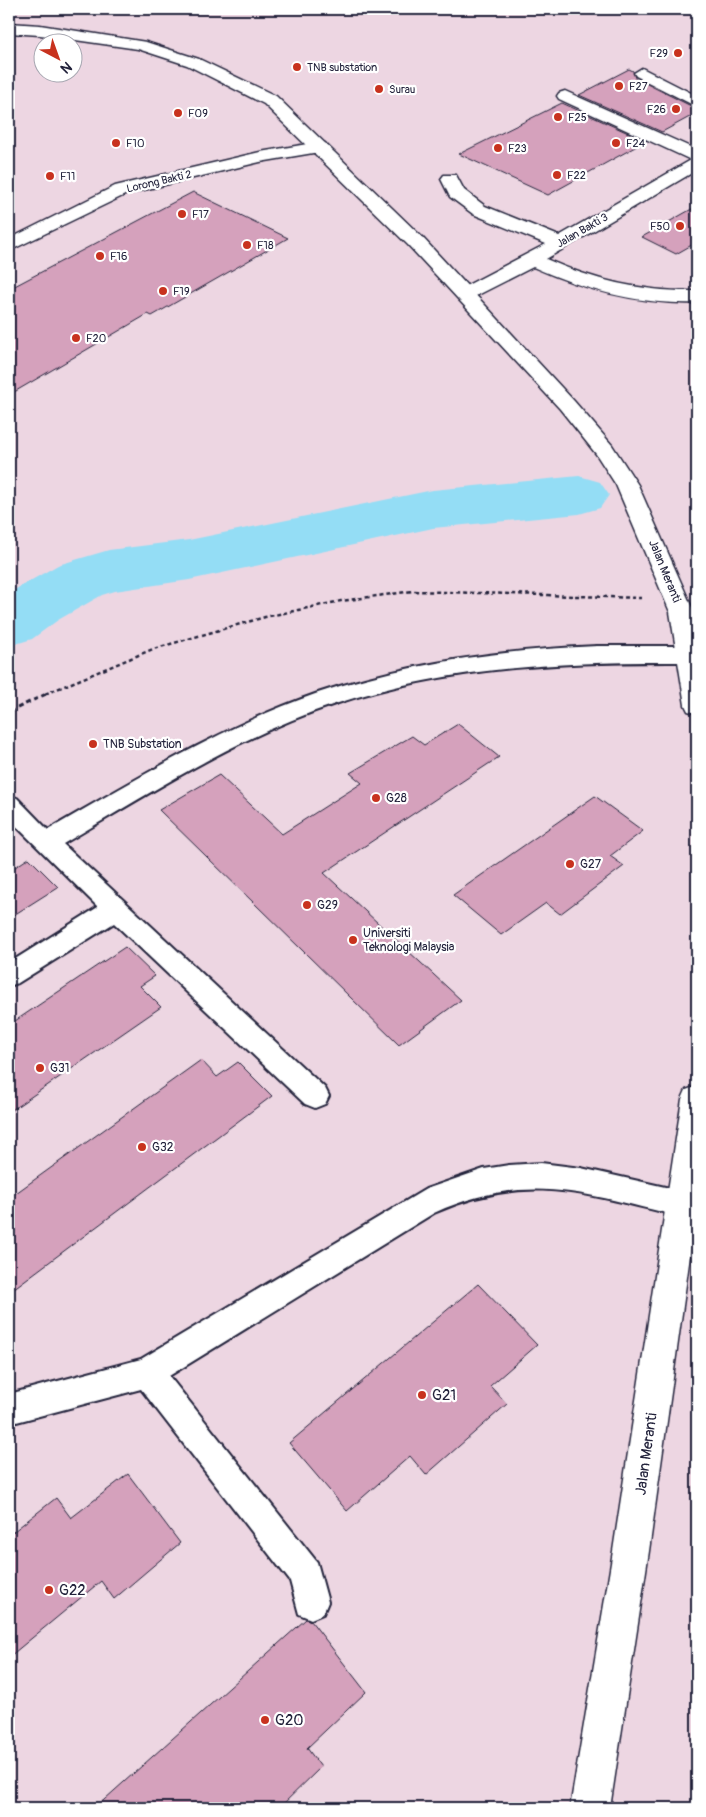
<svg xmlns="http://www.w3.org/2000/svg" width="706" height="1817" font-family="Pangolin,sans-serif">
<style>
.built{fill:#edd6e2;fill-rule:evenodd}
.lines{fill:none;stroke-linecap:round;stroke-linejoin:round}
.river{fill:#94ddf5;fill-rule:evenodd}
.building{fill:#d5a1bc;stroke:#22223b}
.service-casing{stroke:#22223b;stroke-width:4}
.minor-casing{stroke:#22223b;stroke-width:3}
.tertiary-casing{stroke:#22223b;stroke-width:3}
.path-far1{stroke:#22223b;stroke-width:2.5;stroke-dasharray:4 3;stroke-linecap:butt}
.path{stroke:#22223b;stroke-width:3;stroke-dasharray:5 4;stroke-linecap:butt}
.service{fill:#fff;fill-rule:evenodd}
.minor{fill:#fff;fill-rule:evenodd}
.tertiary{fill:#fff;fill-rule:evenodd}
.poi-dot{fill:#c8321e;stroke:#fff;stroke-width:2}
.labels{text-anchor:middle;stroke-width:4.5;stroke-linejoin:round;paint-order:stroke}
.far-poi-label{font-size:11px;fill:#22223b;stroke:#fff;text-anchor:start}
.far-street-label{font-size:11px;fill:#22223b;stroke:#fff}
.street-label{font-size:12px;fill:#22223b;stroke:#fff}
.poi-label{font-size:12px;fill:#22223b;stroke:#fff;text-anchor:start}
.near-poi-label{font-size:15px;fill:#22223b;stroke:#fff;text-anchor:start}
.near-street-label{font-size:15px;fill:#22223b;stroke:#fff}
</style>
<rect width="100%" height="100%" fill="#f7ecf2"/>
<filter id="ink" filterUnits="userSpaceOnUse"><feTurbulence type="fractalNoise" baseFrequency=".02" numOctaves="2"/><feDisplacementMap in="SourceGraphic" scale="10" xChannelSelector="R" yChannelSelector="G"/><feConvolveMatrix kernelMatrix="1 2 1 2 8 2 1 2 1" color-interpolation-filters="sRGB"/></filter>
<g filter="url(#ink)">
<path class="built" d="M9,9H697V1808H9ZM42,42H72V72H42Z"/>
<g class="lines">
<path class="river" d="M579,476L600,482L609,495L600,508L579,514L433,528L189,580L115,591L102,595L58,620L32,639L9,646V593L58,565L109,550L189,540L433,490Z"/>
</g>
<g class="building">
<path d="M629,69L633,71L635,78L697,109V113L662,132L579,95Z"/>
<path d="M562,103L646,141L548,195L459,154Z"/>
<path d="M193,192L288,238L152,316L148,314L9,395V289Z"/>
<path d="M697,206V242L676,254L642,237Z"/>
<path d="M458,724L499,757L324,873L461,1000L399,1045L159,810L219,775L282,834L362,783L350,773L412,736L424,745Z"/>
<path d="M595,796L643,831L610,856L624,866L560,914L546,903L501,935L453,895Z"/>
<path d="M29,858L58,887L9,918V871Z"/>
<path d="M125,947L155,976L140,986L161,1007L9,1112V1025Z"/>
<path d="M201,1060L217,1077L238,1062L272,1096L9,1292V1198Z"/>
<path d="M478,1284L537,1345L490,1386L507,1404L426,1475L410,1456L347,1511L289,1443Z"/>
<path d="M128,1474L180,1543L114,1599L101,1581L9,1657V1535L56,1498L71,1518Z"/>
<path d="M306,1619L311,1621L366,1692L307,1748L321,1767L279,1808H95Z"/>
</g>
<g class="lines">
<g class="service-casing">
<g id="service">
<path d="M597,646H690L697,649V659L690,662C569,661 451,666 335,704C238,736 150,793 63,844L325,1088L329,1096L325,1104L315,1108L305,1104L114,923L18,983L9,986V963L98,907L9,819V795L17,798L48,830C135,780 223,726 318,693C408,663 502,650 597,646Z"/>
<path d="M541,1163L581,1168L683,1191L693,1195L697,1204L693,1213L683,1217C588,1195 529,1170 434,1213L169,1376L317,1562L328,1602L323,1614L311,1619L299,1614L290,1581L141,1389L9,1424V1394L141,1359L426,1189L484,1169L509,1165Z"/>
</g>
</g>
<g class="minor-casing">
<g id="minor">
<path d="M642,68L697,96V107L636,76L634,73Z"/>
<path d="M565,91L697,150V170L546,259C596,281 643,292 697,291V303C639,305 585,290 533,267L472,298H458L455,294L458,290L546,244L473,214L450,197L441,179L444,175H456L464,190L485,206L559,236L691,160L559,99L557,96L559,93Z"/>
<path d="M319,142L325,143L328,147L325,151L260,162L127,194L9,251V239L115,186L260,152Z"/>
</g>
</g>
<g class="tertiary-casing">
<g id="tertiary">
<path d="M9,23L40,25L146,42L199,59L276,96L422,237L574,401L612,445L638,485L694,612L697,633V714L688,711L685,705L670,612L616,485L596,454L560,409L408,245L264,104L187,65L138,49L40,35L9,33Z"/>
<path d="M697,1086V1205L649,1551L610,1808H570L613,1551L682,1099L686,1090Z"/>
</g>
</g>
<path class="path-far1" d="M45,694L153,649L265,617L341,601L413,591L641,598"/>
<path class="path" d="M9,712L48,693"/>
<use href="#service" class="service"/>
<use href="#minor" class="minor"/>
<use href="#tertiary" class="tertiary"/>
</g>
</g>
<g class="poi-dot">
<circle cx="678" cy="53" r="5"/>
<circle cx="297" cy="67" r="5"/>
<circle cx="619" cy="86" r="5"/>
<circle cx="379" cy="89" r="5"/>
<circle cx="676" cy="109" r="5"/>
<circle cx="178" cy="113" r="5"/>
<circle cx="558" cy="117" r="5"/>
<circle cx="116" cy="143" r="5"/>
<circle cx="616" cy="143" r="5"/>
<circle cx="498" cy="148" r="5"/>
<circle cx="557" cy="175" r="5"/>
<circle cx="50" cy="176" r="5"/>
<circle cx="182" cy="214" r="5"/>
<circle cx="680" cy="226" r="5"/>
<circle cx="247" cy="245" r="5"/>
<circle cx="100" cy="256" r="5"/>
<circle cx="163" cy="291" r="5"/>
<circle cx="76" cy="338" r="5"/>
<circle cx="93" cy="744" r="5"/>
<circle cx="376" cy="798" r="5"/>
<circle cx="570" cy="864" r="5"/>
<circle cx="307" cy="905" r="5"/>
<circle cx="353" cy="940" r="5"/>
<circle cx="40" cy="1068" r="5"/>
<circle cx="142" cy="1147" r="5"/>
<circle cx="422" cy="1395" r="5"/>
<circle cx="49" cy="1590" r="5"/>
<circle cx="265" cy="1720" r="5"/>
</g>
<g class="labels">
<g class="far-poi-label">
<text x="668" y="57" text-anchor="end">F29</text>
<text x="307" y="71">TNB substation</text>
<text x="629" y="90">F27</text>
<text x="389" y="93">Surau</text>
<text x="666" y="113" text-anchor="end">F26</text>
<text x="188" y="117">F09</text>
<text x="568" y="121">F25</text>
<text x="126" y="147">F10</text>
<text x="626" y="147">F24</text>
<text x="508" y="152">F23</text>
<text x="567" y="179">F22</text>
<text x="60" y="180">F11</text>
<text x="192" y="218">F17</text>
<text x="670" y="230" text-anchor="end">F50</text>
<text x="257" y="249">F18</text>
<text x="110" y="260">F16</text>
<text x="173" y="295">F19</text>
<text x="86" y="342">F20</text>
</g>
<g class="far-street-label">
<text transform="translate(159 181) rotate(-13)" y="4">Lorong Bakti 2</text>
<text transform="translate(582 230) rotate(-30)" y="4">Jalan Bakti 3</text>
</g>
<g class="street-label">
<text transform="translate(665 571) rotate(68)" y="4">Jalan Meranti</text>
</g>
<g class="poi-label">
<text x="103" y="748">TNB Substation</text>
<text x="386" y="802">G28</text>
<text x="580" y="868">G27</text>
<text x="317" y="909">G29</text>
<text x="363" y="937">Universiti<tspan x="363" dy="14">Teknologi Malaysia</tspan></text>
<text x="50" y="1072">G31</text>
<text x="152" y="1151">G32</text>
</g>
<g class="near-poi-label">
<text x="432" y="1400">G21</text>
<text x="59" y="1595">G22</text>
<text x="275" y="1725">G20</text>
</g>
<g class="near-street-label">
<text transform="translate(646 1454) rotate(-82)" y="5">Jalan Meranti</text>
</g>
</g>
<rect width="706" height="1817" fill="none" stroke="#fff" stroke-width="30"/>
<rect x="15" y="15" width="676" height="1787" fill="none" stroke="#22223b" stroke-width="2" filter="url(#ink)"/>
<g transform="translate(58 58) rotate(139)"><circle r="24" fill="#ffffff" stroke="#a7a7b1"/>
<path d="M0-4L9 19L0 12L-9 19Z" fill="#c8321e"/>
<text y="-8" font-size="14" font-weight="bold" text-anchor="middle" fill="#22223b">N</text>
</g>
</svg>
